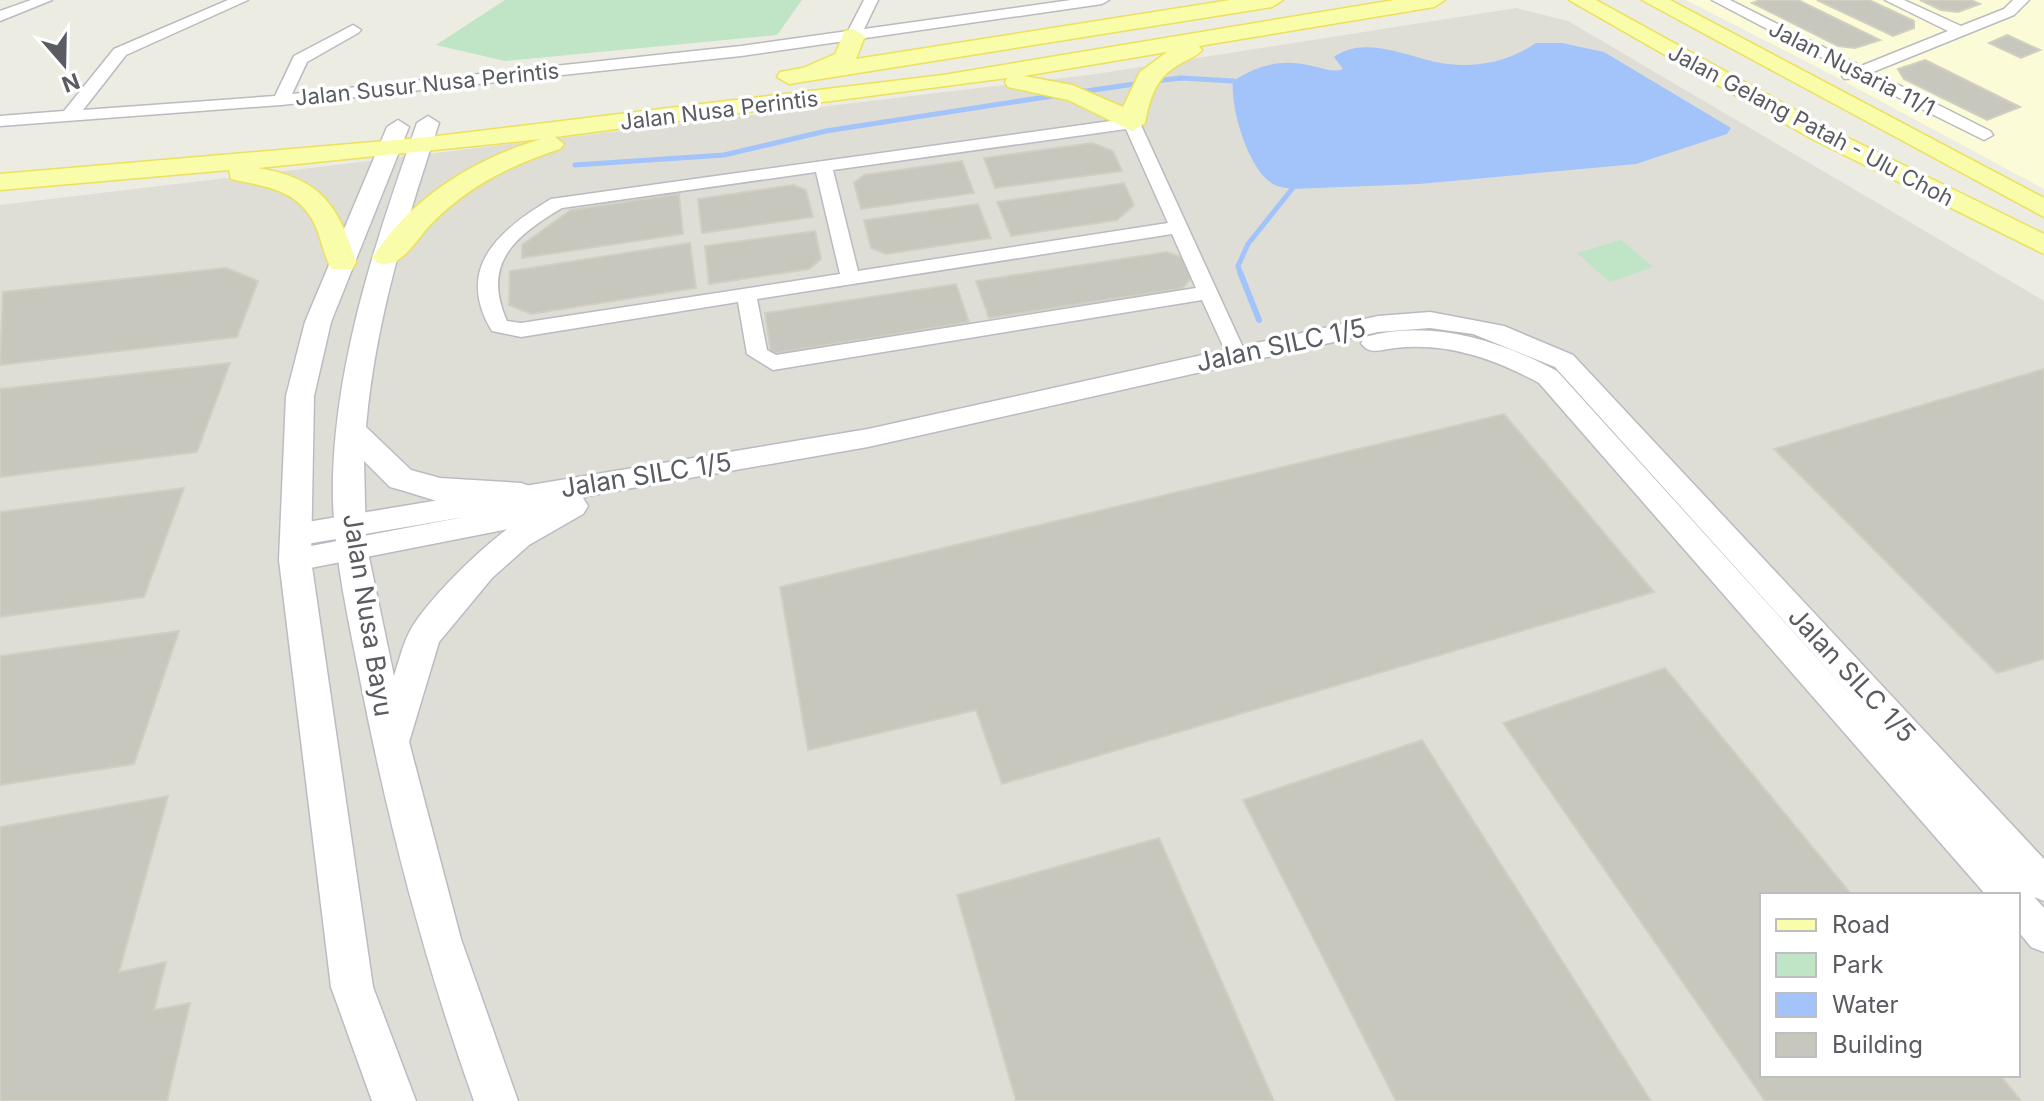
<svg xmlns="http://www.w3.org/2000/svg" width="2044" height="1101" font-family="Inter,sans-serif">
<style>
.commercial{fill:#fcfbd7}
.industrial{fill:#deded6;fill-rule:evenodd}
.green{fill:#bfe4c6}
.water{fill:#a3c3fb}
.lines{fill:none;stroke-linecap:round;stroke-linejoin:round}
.stream-far1{stroke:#a3c3fb;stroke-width:5}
.stream{stroke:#a3c3fb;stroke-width:6}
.building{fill:#c7c7be;stroke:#d1cfc1;stroke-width:2}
.minor-casing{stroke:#babac0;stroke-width:3}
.tertiary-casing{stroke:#babac0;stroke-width:3}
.secondary-casing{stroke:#bbbcc3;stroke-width:3}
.primary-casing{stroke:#ece05c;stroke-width:3}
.minor{fill:#fff;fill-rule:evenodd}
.tertiary{fill:#fff;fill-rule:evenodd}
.secondary{fill:#fff;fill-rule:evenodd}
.primary{fill:#f9fca8;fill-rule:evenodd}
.labels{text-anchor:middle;stroke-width:7;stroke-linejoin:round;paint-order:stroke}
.far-street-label{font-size:22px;fill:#5a5c62;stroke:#fff}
.street-label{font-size:26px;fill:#5a5c62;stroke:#fff}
</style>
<rect width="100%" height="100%" fill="#edece2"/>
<path class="commercial" d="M1686,0H2044V189L1819,68Z"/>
<path class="industrial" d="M1516,8L1568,21L2044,301V1101H0V205L1096,74ZM1762,895H2018V1075H1762Z"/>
<g class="green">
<path d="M505,0H802L777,35L505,61L436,45Z"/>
<path d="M1621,240L1653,267L1610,282L1577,253Z"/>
</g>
<path class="water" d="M1536,43H1562L1604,52L1731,128L1727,134L1636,164L1419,184L1292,189C1287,188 1278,187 1273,184C1248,170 1230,107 1233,81C1259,65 1281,58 1312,66C1323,68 1333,73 1343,69L1334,57C1366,33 1413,60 1448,64C1479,68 1512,60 1536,43Z"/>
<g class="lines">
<g class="stream-far1">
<path d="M1154,81L1181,78L1233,81"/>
<path d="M1079,92L1142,83"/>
<path d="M575,165L724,155L826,131L1059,95"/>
<path d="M1241,274L1238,266L1248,244L1292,189"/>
</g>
<path class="stream" d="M1240,272L1259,320"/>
</g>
<g class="building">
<path d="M1760,0H1798L1880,40L1855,48L1838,46L1752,3Z"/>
<path d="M1817,0H1869L1914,21V28L1893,36Z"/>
<path d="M1920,0H1971L1980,4L1958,12L1941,10Z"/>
<path d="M2007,35L2040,50L2021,58L1989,43Z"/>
<path d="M1925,60L2020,107L1987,120L1904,79L1898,69Z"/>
<path d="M1092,143L1113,151L1122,171L995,188L984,158Z"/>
<path d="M962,161L974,193L861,209L854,183L864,175Z"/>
<path d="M1124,183L1134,205L1117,220L1011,236L997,202Z"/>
<path d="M793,185L806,190L813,217L702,233L698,199Z"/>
<path d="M679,194L683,234L522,258V245L571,210Z"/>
<path d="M978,204L991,238L886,254L871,248L864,220Z"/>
<path d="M815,231L821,259L809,269L709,284L705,246Z"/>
<path d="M690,243L696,288L531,314L509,305L510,271Z"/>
<path d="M1167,252L1184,258L1192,277L1183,288L989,318L976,281Z"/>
<path d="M226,268L258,281L237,337L0,365L3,292Z"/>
<path d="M956,284L969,322L771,354L765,313Z"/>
<path d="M230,363L197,452L0,477V389Z"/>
<path d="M2044,369V659L1997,673L1774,449Z"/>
<path d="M1504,414L1654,592L1002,784L976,710L808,750L780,587Z"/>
<path d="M184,488L144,597L0,617V512Z"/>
<path d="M179,631L134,764L0,785V656Z"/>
<path d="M1665,668L1852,895H1762V1075H2000L2021,1101H1765L1503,723Z"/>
<path d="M1422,740L1651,1101H1396L1243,800Z"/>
<path d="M168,796L119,972L166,962L154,1010L190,1003L167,1101H0V827Z"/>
<path d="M1159,838L1274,1101H1016L957,895Z"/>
</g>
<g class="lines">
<g class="minor-casing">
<g id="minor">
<path d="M31,0H52L0,21V11Z"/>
<path d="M228,0H248L126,55L83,110L275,96L294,56L353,25L361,30L358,33L307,62L292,94L741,46L848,31L864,0H878L864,29L1071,0H1109L1102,4L741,56L281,105L0,126V116L64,111L114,49Z"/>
<path d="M1712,0H1730L1861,66L1948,31L1885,0H1904L1961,26L2004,9L2013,0H2029L2014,15L1873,72L1990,131L1993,135L1984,140L1859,78L1844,79L1842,76L1847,71Z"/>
<path d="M1132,118L1140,123L1246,354L1243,359H1229L1202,300L773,370L747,354L738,302L521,337L492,331C454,268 499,230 551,199ZM1126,129L1168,223L858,271L833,170ZM816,172L840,274L521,323L507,321C481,263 515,236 562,208ZM1172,234L1196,288L776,355L767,350L757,299Z"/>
</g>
</g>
<g class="tertiary-casing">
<path id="tertiary" d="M1430,312L1504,326L1573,355L2044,859V901L2034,897L2044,908V952L2031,947L2018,931V895H1986L1539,383C1495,359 1447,342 1395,348C1383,349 1369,356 1361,343L1365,337C1430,319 1499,340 1557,371L1874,721L1555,367L1473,334L1430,328L1378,332L868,447L569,499L579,508L575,515L565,518L295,571L285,568L281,560L285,552L295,549L464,517L295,546L285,543L281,535L285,527L295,524L868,429L1378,316Z"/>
</g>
<g class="secondary-casing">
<g id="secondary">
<path d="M428,116L439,123C406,222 375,322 366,427L411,470L440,478L521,483L532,487L536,495L532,503L521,507L440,502L401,490L390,487L364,461L366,543L394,676C399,661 403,643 411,629C432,592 539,484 583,498L588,506L583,514L529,545L492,578L439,642L409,742L461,939L518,1101H474C424,961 387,819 359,674C346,607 331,544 333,476C337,354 377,237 417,123Z"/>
<path d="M398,120L409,127L331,322L314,396L311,560L373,987L416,1101H372L331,987L279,560L286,396L305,322L387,127Z"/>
</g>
</g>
<g class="primary-casing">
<g id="primary">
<path d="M1230,0H1283L1272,7L789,84L777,77L780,72L803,68L835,54L845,31L853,29L865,36L856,59Z"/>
<path d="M1394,0H1445L1434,7L1199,46L1202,50C1196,57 1188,59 1180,64C1156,77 1150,97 1145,123L1132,131L1068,100L1008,87L1005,82L1007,78L555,137L564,144L560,149C511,165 469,186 432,223C416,239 402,270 377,263L373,257C412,197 474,159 541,139L258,168C320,178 339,205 356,263L352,269H332C324,257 322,241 316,227C300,189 266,187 231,179L229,170L0,190V174L420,138L943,75ZM1167,52L1140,72L1123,107L1072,85L1024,76Z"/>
<path d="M1569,0H1596L1830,129L2044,234V254L1812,139Z"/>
<path d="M1642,0H1670L2044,198V217Z"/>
</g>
</g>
<use href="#minor" class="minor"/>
<use href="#tertiary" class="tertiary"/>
<use href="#secondary" class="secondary"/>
<use href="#primary" class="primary"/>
</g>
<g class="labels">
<g class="far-street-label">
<text transform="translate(1852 68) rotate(27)" y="8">Jalan Nusaria 11/1</text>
<text transform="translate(427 84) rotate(-6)" y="8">Jalan Susur Nusa Perintis</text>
<text transform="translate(719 110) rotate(-7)" y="8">Jalan Nusa Perintis</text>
<text transform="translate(1811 125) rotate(28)" y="8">Jalan Gelang Patah - Ulu Choh</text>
</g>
<g class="street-label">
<text transform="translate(1281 345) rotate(-12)" y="9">Jalan SILC 1/5</text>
<text transform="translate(646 475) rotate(-9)" y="9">Jalan SILC 1/5</text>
<text transform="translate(368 615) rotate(81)" y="9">Jalan Nusa Bayu</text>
<text transform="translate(1852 675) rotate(47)" y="9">Jalan SILC 1/5</text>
</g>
</g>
<rect x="1760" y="893" width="260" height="184" fill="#ffffff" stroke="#bdbec0" stroke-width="2"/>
<rect x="1776" y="919" width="40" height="12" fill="#f9fca8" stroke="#bdbec0" stroke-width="2"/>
<text x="1832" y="933" font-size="24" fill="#5a5c62">Road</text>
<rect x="1776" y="953" width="40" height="24" fill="#bfe4c6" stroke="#bdbec0" stroke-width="2"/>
<text x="1832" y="973" font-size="24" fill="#5a5c62">Park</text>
<rect x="1776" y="993" width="40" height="24" fill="#a3c3fb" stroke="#bdbec0" stroke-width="2"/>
<text x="1832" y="1013" font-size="24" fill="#5a5c62">Water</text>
<rect x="1776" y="1033" width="40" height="24" fill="#c7c7be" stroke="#bdbec0" stroke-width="2"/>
<text x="1832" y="1053" font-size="24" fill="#5a5c62">Building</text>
<g transform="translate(64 64) rotate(160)" stroke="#ffffff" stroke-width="6" paint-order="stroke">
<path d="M0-6L14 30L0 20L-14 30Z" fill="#5a5c62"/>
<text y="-12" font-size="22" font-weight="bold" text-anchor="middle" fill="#5a5c62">N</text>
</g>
</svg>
